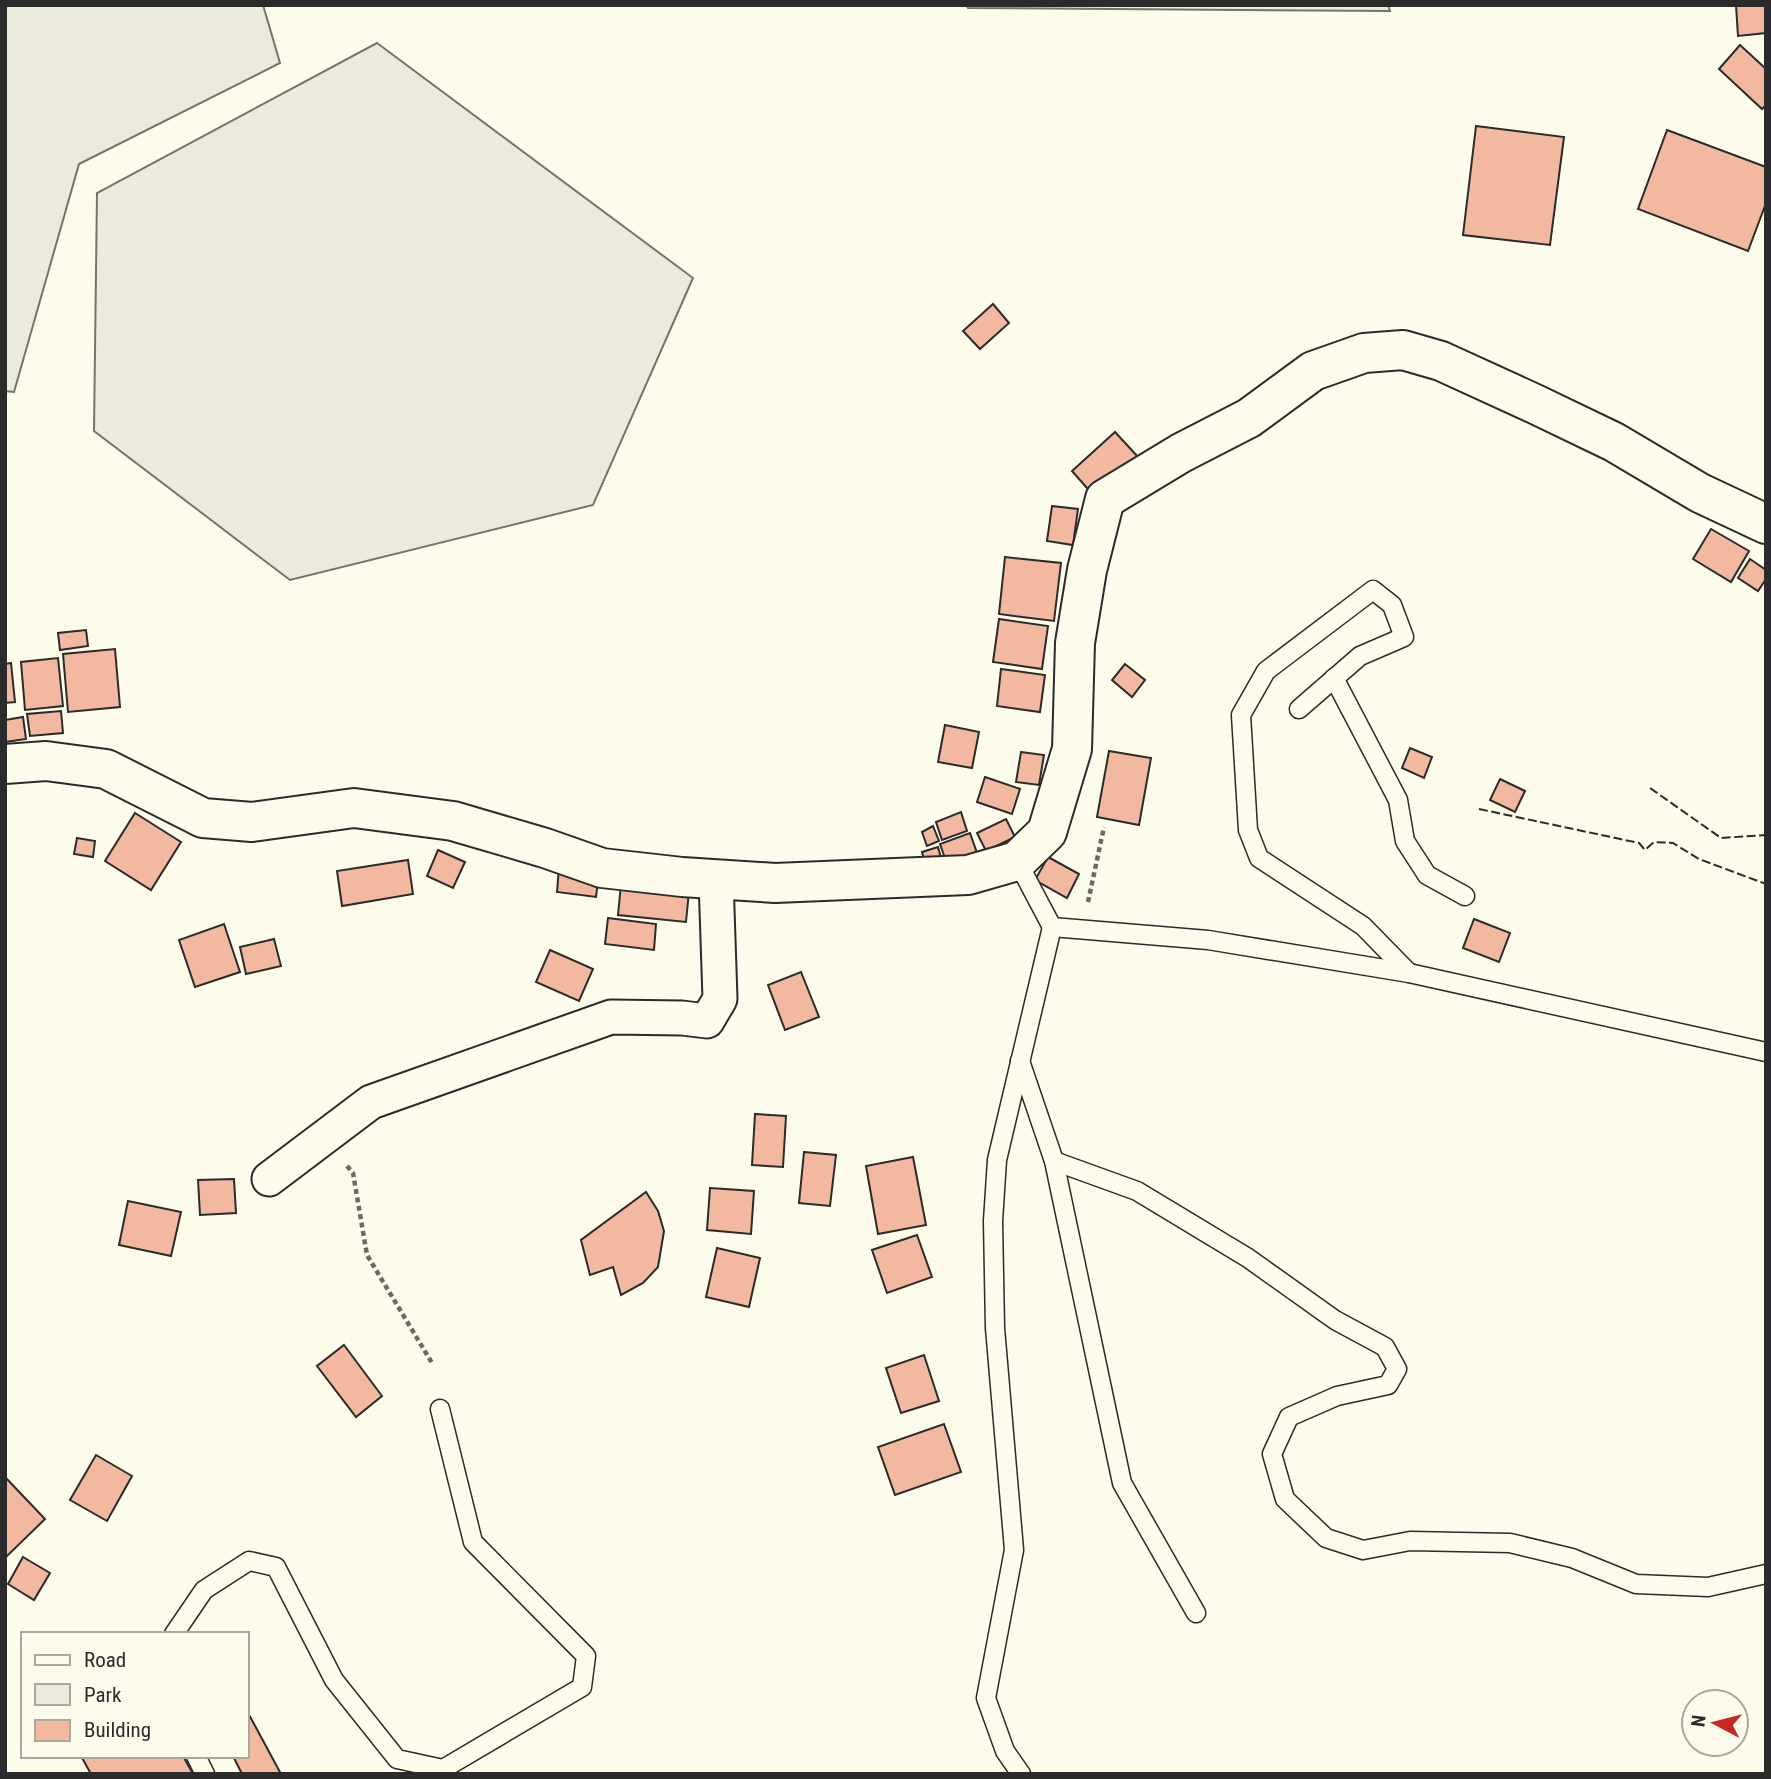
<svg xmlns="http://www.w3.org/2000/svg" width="1771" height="1779" font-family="'Roboto Condensed',sans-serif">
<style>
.green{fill:#ecebdb;stroke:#74746e;stroke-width:2}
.building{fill:#f2b8a0;stroke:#2b2b2b;stroke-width:2}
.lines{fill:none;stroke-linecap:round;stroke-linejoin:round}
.service-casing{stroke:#2b2b2b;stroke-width:21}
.minor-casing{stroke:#2b2b2b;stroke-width:37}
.tertiary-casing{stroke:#2b2b2b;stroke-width:42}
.path{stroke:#6a6964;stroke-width:4.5;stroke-dasharray:5 3.5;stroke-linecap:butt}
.service{stroke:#fdfbea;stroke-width:18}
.minor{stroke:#fdfbea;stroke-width:33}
.tertiary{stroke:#fdfbea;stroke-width:38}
.fence{stroke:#2b2b2b;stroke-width:2;stroke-dasharray:9 3.5;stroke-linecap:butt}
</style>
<rect width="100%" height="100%" fill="#fdfbea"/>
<g class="green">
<path d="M5,5H263L280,63L79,164L14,392L5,391Z"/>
<path d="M966,5H1388L1390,11L968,8Z"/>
<path d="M377,43L693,278L593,505L290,580L94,431L97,193Z"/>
</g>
<g class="building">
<path d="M1736,5H1766V33L1738,36Z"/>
<path d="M1740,45L1766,69V105L1762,109L1719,69Z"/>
<path d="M1476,126L1564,137L1550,245L1463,235Z"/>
<path d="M1667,130L1766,167V203L1748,251L1638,209Z"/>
<path d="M993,304L1009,323L980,349L963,331Z"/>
<path d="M1115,432L1139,458L1095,497L1072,471Z"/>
<path d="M1052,506L1078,509L1073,545L1047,541Z"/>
<path d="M1711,529L1749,551L1731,582L1693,559Z"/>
<path d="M1005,557L1061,563L1054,621L999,614Z"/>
<path d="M1750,559L1766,570V579L1758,591L1738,578Z"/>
<path d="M999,619L1048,626L1042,669L993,662Z"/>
<path d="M86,630L88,646L60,650L58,633Z"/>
<path d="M115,649L120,707L68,712L63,654Z"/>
<path d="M58,658L63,706L25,710L21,662Z"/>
<path d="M11,663L15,702L5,703V664Z"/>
<path d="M1125,664L1145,680L1132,697L1112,680Z"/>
<path d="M1001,669L1045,675L1040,712L997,706Z"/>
<path d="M61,711L63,733L30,736L27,714Z"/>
<path d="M23,717L26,739L5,742V720Z"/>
<path d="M945,725L979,732L972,768L938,762Z"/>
<path d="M1410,748L1432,757L1424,778L1402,768Z"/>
<path d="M1109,751L1151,758L1139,825L1097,817Z"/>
<path d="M1021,752L1044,755L1039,785L1016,782Z"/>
<path d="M985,777L1020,789L1012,814L977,802Z"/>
<path d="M1500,779L1525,791L1515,812L1490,800Z"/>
<path d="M961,812L967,831L942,840L936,822Z"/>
<path d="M135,813L181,842L151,890L105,861Z"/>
<path d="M1006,819L1015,837L986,851L977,833Z"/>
<path d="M933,826L939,841L927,846L922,832Z"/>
<path d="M970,833L977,853L947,864L940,844Z"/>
<path d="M77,838L95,841L93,857L74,854Z"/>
<path d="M938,847L943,865L927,870L922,852Z"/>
<path d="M438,850L465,862L453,888L427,876Z"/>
<path d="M1048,857L1079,874L1067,898L1035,880Z"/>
<path d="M408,860L413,894L342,906L337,871Z"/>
<path d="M559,868L599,873L596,897L557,892Z"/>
<path d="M621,884L689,891L686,922L618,915Z"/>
<path d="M608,918L656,924L654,950L605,944Z"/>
<path d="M1474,919L1510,933L1499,962L1463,948Z"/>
<path d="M224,924L240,972L195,987L179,940Z"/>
<path d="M274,939L281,966L246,974L240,947Z"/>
<path d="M550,950L593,969L579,1001L536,982Z"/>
<path d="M801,972L819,1017L785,1030L768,985Z"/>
<path d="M755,1114L786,1116L783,1167L752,1165Z"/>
<path d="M804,1152L836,1155L830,1206L799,1203Z"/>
<path d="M913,1157L926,1225L878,1234L866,1166Z"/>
<path d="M234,1179L236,1213L200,1215L198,1180Z"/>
<path d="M710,1188L754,1191L751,1234L707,1230Z"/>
<path d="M646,1192L658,1211L664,1231L658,1267L643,1283L621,1295L613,1267L590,1275L581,1240Z"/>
<path d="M128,1201L181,1212L171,1256L119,1245Z"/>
<path d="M917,1235L932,1277L887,1293L872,1250Z"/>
<path d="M717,1248L760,1258L749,1307L706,1297Z"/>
<path d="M344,1345L382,1396L356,1417L317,1366Z"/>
<path d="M924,1355L939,1401L901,1413L886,1368Z"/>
<path d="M944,1424L961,1472L895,1495L878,1447Z"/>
<path d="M96,1455L132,1476L107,1521L70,1500Z"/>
<path d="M5,1477L45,1519L5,1558Z"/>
<path d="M23,1557L50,1573L34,1600L8,1584Z"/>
<path d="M247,1711L281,1774H242L233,1756H247Z"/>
<path d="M81,1756H183L193,1774H91Z"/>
</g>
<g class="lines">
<g class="service-casing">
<g id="service">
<path d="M1334,678L1398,800L1405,841L1427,875L1465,896"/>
<path d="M1299,709L1360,656L1404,637L1392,605L1373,590L1266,671L1241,715L1248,830L1259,858L1363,926L1409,973"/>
<path d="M1017,861L1052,927L1208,940L1409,973L1766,1052"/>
<path d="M1020,1061L1054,1161L1122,1483L1196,1613"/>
<path d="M1054,1161L1137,1191L1248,1258L1335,1320L1385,1347L1397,1369L1388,1385L1337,1396L1289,1417L1272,1454L1285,1499L1326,1538L1363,1550L1410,1541L1510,1543L1572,1558L1636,1584L1708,1587L1766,1574"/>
<path d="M174,1634L204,1590L249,1561L276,1567L334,1680L397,1759L443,1769L582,1687L586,1656L473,1542L440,1409"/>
<path d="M196,1756L205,1774"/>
<path d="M1021,1774L1005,1751L986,1698L1014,1550L995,1328L993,1221L997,1160L1052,927"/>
</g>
</g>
<g class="minor-casing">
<path id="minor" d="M269,1179L371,1102L611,1017L682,1018L707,1021L720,999L716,879"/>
</g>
<g class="tertiary-casing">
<path id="tertiary" d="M5,764L46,761L106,769L203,818L252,822L354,808L453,821L545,848L602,868L682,877L775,883L968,875L1017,861L1047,832L1072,749L1075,643L1087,570L1105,499L1181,453L1249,418L1313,371L1364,353L1403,350L1441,361L1535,404L1614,442L1700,493L1766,524"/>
</g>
<g class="path">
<path d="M1088,902L1104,827"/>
<path d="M347,1166L353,1173L367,1255L432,1363"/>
</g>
<use href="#service" class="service"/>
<use href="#minor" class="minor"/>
<use href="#tertiary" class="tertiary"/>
<g class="fence">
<path d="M1650,788L1721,838L1766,835"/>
<path d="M1479,809L1639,843L1645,850L1654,842L1673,843L1699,859L1766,884"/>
</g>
</g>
<rect width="1771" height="1779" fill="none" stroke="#2b2b2b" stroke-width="14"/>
<rect x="21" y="1632" width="228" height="126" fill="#fdfbea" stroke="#a9a89e" stroke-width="2"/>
<rect x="35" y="1655" width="35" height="10" fill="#fdfbea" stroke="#a9a89e" stroke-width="2"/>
<text x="84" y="1667" font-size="21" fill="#2b2b2b">Road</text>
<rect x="35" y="1684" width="35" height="21" fill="#ecebdb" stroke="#a9a89e" stroke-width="2"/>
<text x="84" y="1702" font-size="21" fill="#2b2b2b">Park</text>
<rect x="35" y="1720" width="35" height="21" fill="#f2b8a0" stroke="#a9a89e" stroke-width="2"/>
<text x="84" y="1737" font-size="21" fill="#2b2b2b">Building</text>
<g transform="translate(1715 1723) rotate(277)"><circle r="33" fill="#fdfbea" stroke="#a9a89e" stroke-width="2"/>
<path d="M0-5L12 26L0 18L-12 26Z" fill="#c62828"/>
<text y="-10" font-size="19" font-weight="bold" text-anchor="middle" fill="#2b2b2b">N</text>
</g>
</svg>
